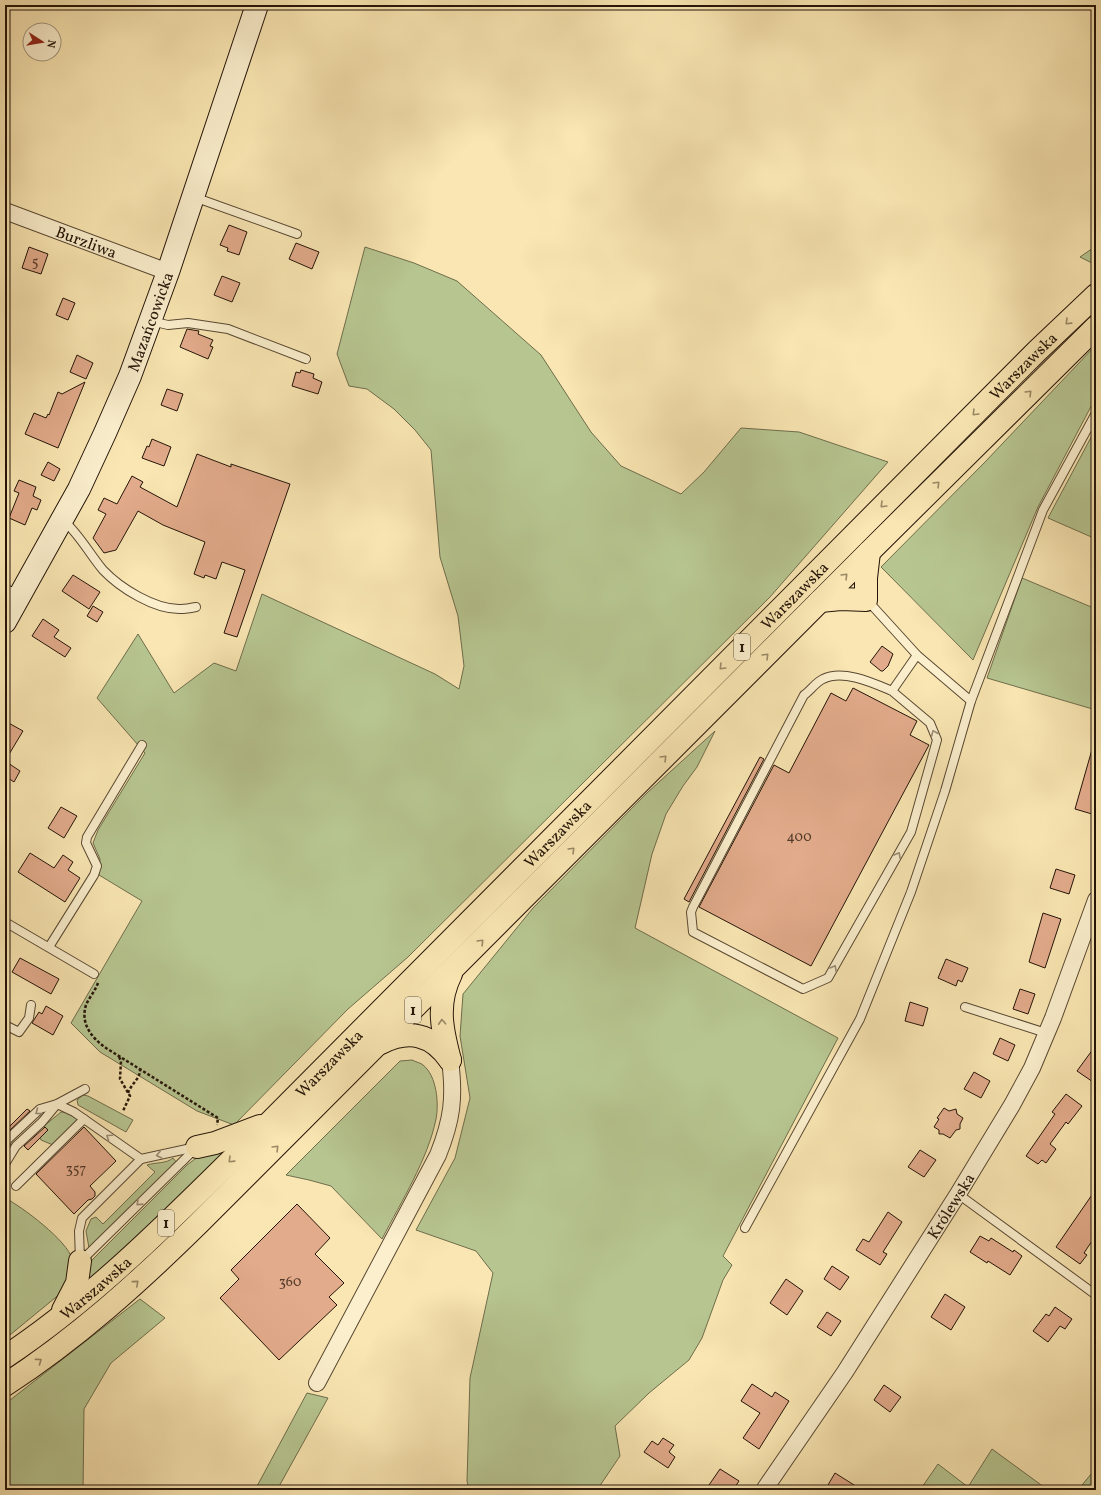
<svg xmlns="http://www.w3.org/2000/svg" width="1101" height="1495" font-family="Vollkorn,serif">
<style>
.green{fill:#b7c691;stroke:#6e6d4c}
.building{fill:#e2ab8b;stroke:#241408}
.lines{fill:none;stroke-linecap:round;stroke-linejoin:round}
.lane-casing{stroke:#594832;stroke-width:10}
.street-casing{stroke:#594832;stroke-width:18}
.secondary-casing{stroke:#241408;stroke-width:24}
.primary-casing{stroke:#241408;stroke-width:24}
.path{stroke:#241408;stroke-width:2.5;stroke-dasharray:3 2;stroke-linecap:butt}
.lane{stroke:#fbefcd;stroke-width:8}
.street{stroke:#fbefcd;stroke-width:16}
.secondary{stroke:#fbefcd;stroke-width:22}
.primary{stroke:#f9e6b2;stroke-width:22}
.oneway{stroke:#986}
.oneway2{stroke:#9a8c74}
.labels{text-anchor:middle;stroke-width:3;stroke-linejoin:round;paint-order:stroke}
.number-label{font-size:14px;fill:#543a29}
.shield{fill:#fbefcd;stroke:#645643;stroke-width:1}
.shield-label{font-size:15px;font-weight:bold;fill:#241408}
.street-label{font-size:16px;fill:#241408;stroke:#fbefcd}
</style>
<rect width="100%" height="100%" fill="#f9e6b2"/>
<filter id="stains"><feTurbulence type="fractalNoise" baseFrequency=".005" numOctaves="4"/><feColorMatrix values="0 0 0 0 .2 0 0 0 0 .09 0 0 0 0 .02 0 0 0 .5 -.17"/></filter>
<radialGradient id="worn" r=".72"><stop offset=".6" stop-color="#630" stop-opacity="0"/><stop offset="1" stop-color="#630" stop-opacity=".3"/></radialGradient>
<g class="green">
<path d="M1096,246V265L1080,257Z"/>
<path d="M365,247L414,263L457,281L541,355L591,432L621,466L681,494L704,472L741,428L799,432L888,462L770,597L408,957L348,1009L234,1125L197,1111L100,1052L71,1023L142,901L99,875L100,859L93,843L98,830L145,753L97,698L138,634L174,693L214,663L236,671L262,594L435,674L459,689L464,666L458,616L440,557L431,450L415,430L394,409L367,389L349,386L337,354Z"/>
<path d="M1096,345V397L1038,507L973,660L881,567L985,462Z"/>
<path d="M1096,428V539L1048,518Z"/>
<path d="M1022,578L1096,609V710L987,678Z"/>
<path d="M715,731L697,767L683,786L666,814L652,854L635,928L838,1038L723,1256L732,1265L723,1280L702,1338L689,1360L649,1393L615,1426L620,1456L597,1490H469L467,1481L470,1378L493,1273L476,1251L416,1230L455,1158L470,1098L460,1036L463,994L533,908L647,793Z"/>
<path d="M412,1060C416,1062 421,1063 423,1065C437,1076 439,1104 436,1119C428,1159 401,1202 382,1239L331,1186L309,1180L286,1175L400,1061Z"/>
<path d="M83,1095L88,1096L133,1120L126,1132L78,1105L77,1100Z"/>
<path d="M61,1112H67L79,1120L53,1145L41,1140L40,1138L48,1130L44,1126Z"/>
<path d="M233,1143L142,1235L84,1284L89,1264L93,1259L187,1165L199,1156Z"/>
<path d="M173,1158L177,1163L89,1248L86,1231L91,1219L96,1217L103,1224L155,1172L147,1165C156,1162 166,1164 173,1158Z"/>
<path d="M5,1198C21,1206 68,1241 72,1259C74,1267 72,1276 72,1284L5,1339Z"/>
<path d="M140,1299L165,1318L111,1363L84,1409L83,1490H5V1404Z"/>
<path d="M307,1393L328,1398L277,1490H255Z"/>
<path d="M992,1449L1048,1490H920L938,1464L968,1487Z"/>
<path d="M1096,1468V1490H1078Z"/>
</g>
<g class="building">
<path d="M229,225L247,232L239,255L227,251L228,248L220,245Z"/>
<path d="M296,243L319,252L312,269L289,259Z"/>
<path d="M29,247L48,254L41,274L22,268Z"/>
<path d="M222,276L240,283L232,302L214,295Z"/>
<path d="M63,298L75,303L68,320L56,315Z"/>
<path d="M187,329L199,331L198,334L213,340L210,346L213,347L208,359L180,347Z"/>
<path d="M77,355L93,363L86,379L70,372Z"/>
<path d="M301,370L314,374L313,378L322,382L318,394L292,386L296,372L300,373Z"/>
<path d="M85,382L58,448L25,434L34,413L46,418L48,414L49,415L58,392L62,394Z"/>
<path d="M167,389L183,394L177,411L161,405Z"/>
<path d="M152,439L171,447L164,466L142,458L147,446L149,447Z"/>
<path d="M197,454L231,467V464L290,484L237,637L224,633L245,570L222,562L216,579L205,575L204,578L194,574L205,542L163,525L138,511L116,550L104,553L93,538L106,514L98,510L104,498L117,504L132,476L143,482L140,487L177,507Z"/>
<path d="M48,462L60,469L54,481L41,475Z"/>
<path d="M19,480L36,487L33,496L41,500L37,510L32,508L25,525L9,518L19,493L14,491Z"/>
<path d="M73,575L100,592L89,609L62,591Z"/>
<path d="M93,606L103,612L97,622L87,616Z"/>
<path d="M43,619L59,630L54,637L71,648L65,657L32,636Z"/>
<path d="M882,646L893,654L888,666L883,671H881L870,662Z"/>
<path d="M853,688L917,721L910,735L929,745L811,966L699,907L774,765L789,773L831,693L846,701Z"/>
<path d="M5,721L23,731L5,761Z"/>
<path d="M1093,746L1096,747V801L1092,814L1075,809Z"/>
<path d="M760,757L764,759L689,902L684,899Z"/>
<path d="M5,761L20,771L14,782L5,776Z"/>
<path d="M61,807L77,816L64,838L48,828Z"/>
<path d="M30,853L54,868L63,855L73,862L68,870L80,878L65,902L18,872Z"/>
<path d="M1056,869L1075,875L1069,894L1050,888Z"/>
<path d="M1043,913L1061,919L1045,968L1029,962Z"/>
<path d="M20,958L59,979L51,994L12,972Z"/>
<path d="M946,959L968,968L962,982L958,980L956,986L938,978Z"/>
<path d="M1020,989L1035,994L1028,1014L1013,1009Z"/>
<path d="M910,1002L928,1008L923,1026L905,1021Z"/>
<path d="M46,1006L63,1016L53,1035L32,1023L39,1012L42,1014Z"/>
<path d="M1000,1038L1015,1045L1008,1061L993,1054Z"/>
<path d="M1096,1045V1084L1077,1071Z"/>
<path d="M974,1072L990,1081L981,1098L964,1089Z"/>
<path d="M1066,1094L1082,1106L1068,1124L1066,1122L1050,1144L1056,1149L1046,1163L1042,1160L1038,1164L1026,1156L1055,1114L1052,1112Z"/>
<path d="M944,1108L949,1111L956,1109L957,1114L963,1118L960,1124V1129L956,1130L950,1138L943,1134H939V1130L934,1127L939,1119L937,1118Z"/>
<path d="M27,1109L30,1111L9,1131L7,1129Z"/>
<path d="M45,1127L48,1130L28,1150L24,1146Z"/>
<path d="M84,1127L116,1161L90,1186L95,1192V1196L92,1199L88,1200L74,1214L36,1174Z"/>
<path d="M920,1150L936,1160L924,1177L908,1167Z"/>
<path d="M1096,1189V1235L1084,1253L1087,1255L1080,1264L1056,1247Z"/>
<path d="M297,1204L330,1238L315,1254L344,1283L329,1297L337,1305L279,1360L220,1298L239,1279L231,1270Z"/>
<path d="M888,1212L902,1222L883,1252L887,1254L880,1265L856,1250L863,1239L869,1242Z"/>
<path d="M980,1236L989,1241L991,1238L1013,1252L1014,1250L1022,1256L1010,1275L988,1261L987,1263L970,1252Z"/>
<path d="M832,1266L849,1277L840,1290L824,1279Z"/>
<path d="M786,1279L803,1291L787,1315L770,1303Z"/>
<path d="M945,1294L965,1307L951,1330L931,1317Z"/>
<path d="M1055,1307L1072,1319L1065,1329L1060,1326L1048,1342L1033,1331L1046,1314L1049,1316Z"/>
<path d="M827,1312L841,1321L831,1336L817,1327Z"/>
<path d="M752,1384L772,1397L775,1392L789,1401L759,1449L743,1438L760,1413L741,1401Z"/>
<path d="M884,1385L901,1397L890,1412L874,1400Z"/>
<path d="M663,1438L674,1445L669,1452L675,1457L668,1468L644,1452L652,1441L658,1445Z"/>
<path d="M720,1469L739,1481L733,1490H717L709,1485Z"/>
<path d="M835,1473L862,1490H825Z"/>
</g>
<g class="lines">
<g class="lane-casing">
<g id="lane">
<path d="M194,197L297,234"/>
<path d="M151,321L168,325L188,323L228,329L306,359"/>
<path d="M63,520C79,534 89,553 103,570C120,588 155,610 181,609C186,609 191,608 196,607"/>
<path d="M867,600L917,655L971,701"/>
<path d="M892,691L930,723L937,740L911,832L828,978L803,989L693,932L691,912L693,907L804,695C810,691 816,682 823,679C843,669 873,683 892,691L917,655"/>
<path d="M5,922L94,974"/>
<path d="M49,947L94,875L97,866L86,843L87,837L142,745"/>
<path d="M965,1007L1046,1033"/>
<path d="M5,1025L19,1032L29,1018L31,1005"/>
<path d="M5,1145L8,1139L40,1109L57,1104L85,1089"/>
<path d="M5,1164L16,1146L42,1122L57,1104L74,1112L84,1119"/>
<path d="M16,1186L84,1119L141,1159"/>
<path d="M958,1194L1096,1295"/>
<path d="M745,1228L860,1019L911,892L945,791L971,701L1043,510L1096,413"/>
<path d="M80,1260L79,1231L82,1218L141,1159L196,1147"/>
<path d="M81,1261L197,1147"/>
</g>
</g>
<g class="street-casing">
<g id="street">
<path id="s1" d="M5,211L168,272"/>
<path d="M5,593L19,599"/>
<path d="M317,1383L438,1155C452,1120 455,1098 450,1060"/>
<path id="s2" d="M764,1490L845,1372L958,1194L1012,1105L1032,1068L1053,1018L1096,900"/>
</g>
</g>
<g class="secondary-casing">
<g id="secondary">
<path id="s3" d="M5,622L79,489L105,433L130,376L168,272L257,5"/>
</g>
</g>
<g class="primary-casing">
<g id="primary">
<path d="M820,601L841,599L866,600V578L869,552"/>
<path d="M381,1043C409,1029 432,1034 450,1060"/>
<path d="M450,1060C442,1030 436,1004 451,974"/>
<path d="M197,1147L215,1143L260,1126"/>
<path d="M63,1310L77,1283L80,1261"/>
<path id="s4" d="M5,1357C103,1292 185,1205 269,1123L1037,351L1096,295"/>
<path d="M5,1385C76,1339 139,1282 199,1223L869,552L1096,327"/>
</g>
</g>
<g class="path">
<path d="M98,983C95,991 89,998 86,1005C80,1024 92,1038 106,1048L218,1118L217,1125"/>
<path d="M119,1057L121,1061L120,1079L130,1096L123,1111"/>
<path d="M128,1093C131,1084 141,1078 140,1069"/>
</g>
<use href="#lane" class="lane"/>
<use href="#street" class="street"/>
<use href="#secondary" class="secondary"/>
<use href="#primary" class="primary"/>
</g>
<defs><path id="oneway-chevron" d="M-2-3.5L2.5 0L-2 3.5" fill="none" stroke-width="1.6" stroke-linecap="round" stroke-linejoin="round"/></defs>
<g class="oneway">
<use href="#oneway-chevron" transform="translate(1068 322) rotate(136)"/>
<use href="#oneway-chevron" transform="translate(1029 393) rotate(-45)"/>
<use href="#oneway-chevron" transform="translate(975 413) rotate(135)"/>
<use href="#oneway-chevron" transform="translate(937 484) rotate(-45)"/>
<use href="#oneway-chevron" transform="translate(883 505) rotate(135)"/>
<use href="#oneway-chevron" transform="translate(845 576) rotate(-45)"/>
<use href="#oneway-chevron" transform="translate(766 656) rotate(-45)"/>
<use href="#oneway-chevron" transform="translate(722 667) rotate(135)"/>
<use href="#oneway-chevron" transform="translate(664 758) rotate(-45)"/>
<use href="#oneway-chevron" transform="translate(572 850) rotate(-45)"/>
<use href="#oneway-chevron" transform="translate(481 942) rotate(-45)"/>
<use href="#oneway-chevron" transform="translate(442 1022) rotate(-93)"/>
<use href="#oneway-chevron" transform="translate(276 1148) rotate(-45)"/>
<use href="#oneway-chevron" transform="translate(231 1160) rotate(136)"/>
<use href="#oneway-chevron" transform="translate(136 1283) rotate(-41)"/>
<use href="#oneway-chevron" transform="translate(39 1361) rotate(-36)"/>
</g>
<g class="oneway2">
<use href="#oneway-chevron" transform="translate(934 733) rotate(-112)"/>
<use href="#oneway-chevron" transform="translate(898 855) rotate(-61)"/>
<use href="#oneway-chevron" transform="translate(834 968) rotate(-61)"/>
<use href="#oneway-chevron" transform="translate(38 1112) rotate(144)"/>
<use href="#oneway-chevron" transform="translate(109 1137) rotate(-145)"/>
<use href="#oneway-chevron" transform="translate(159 1155) rotate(167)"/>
<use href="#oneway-chevron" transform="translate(139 1203) rotate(136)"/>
</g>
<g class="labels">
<g class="number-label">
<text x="35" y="266">5</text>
<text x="799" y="841">400</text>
<text x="76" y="1173">357</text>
<text x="290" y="1286">360</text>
</g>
<g class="shield">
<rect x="734" y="634" width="16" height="26" rx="3"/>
<rect x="405" y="997" width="16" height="26" rx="3"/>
<rect x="158" y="1210" width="16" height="26" rx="3"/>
</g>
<g class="shield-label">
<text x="742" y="652">1</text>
<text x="413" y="1015">1</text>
<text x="166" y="1228">1</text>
</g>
<g class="street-label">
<text dy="6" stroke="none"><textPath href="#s1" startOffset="87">Burzliwa</textPath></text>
<text dy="6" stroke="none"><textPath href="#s3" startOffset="334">Mazańcowicka</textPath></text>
<text dy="6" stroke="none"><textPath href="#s4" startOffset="1422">Warszawska</textPath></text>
<text dy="6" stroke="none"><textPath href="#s4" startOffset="1098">Warszawska</textPath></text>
<text dy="6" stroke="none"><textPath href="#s4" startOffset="762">Warszawska</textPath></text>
<text dy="6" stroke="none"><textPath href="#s4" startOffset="438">Warszawska</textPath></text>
<text dy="6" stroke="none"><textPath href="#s2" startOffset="340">Królewska</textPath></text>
<text dy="6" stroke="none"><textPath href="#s4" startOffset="114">Warszawska</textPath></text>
</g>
</g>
<rect width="1101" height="1495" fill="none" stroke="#f9e6b2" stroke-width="20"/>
<rect x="6" y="6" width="1089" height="1483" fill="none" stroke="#241408" stroke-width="2"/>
<rect x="10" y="10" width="1081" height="1475" fill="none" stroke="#241408"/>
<g transform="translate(42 42) rotate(102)"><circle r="19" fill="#fbefcd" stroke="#a5977e"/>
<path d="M0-3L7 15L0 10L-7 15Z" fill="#8f2418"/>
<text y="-6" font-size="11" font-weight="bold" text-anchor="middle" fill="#241408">N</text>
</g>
<rect width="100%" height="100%" filter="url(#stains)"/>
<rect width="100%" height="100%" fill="url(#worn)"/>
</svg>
